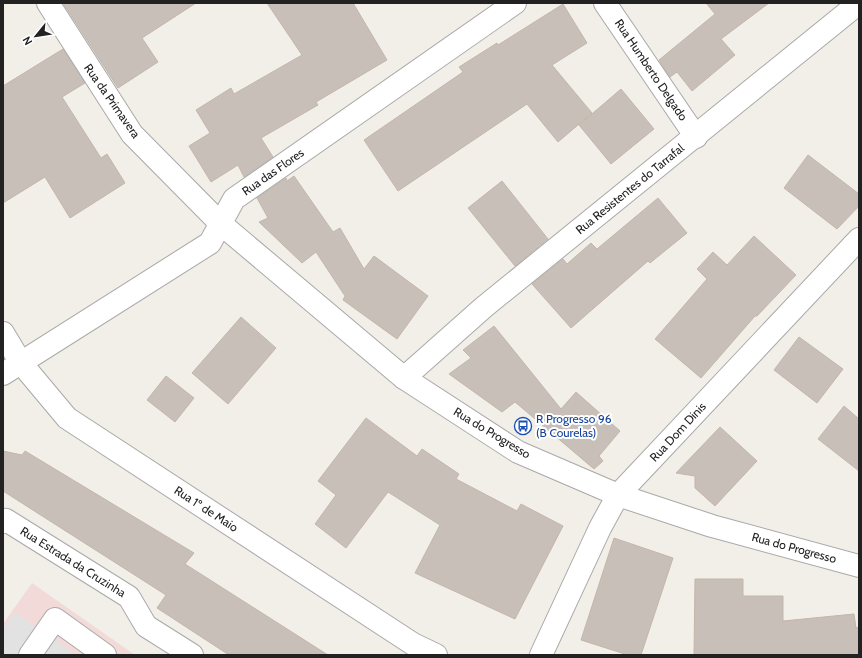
<svg xmlns="http://www.w3.org/2000/svg" width="862" height="658" font-family="Cabin,sans-serif">
<style>
.commercial{fill:#f2dad9}
.parking{fill:#e2e2e2}
.building{fill:#c7bfb8;stroke:#c4b6ab}
.lines{fill:none;stroke-linecap:round;stroke-linejoin:round}
.minor-casing{stroke:#a9a9a9;stroke-width:24}
.minor{stroke:#fff;stroke-width:22}
.labels{text-anchor:middle;stroke-width:4;stroke-linejoin:round;paint-order:stroke}
.street-label{font-size:12px;fill:#222;stroke:#fff}
.transit-label{font-size:12px;fill:#164399;stroke:#fff;text-anchor:start}
</style>
<rect width="100%" height="100%" fill="#f2efe9"/>
<path class="commercial" d="M32,583L135,655H3V624Z"/>
<path class="parking" d="M15,612L76,655H3V629Z"/>
<g class="building">
<path d="M63,3H196L142,38L158,62L118,88Z"/>
<path d="M267,3H353L387,60L316,102L318,105L261,138L273,157L244,177L238,165L211,182L189,146L210,133L196,110L231,88L234,94L302,55Z"/>
<path d="M706,3H769L721,39L735,55L692,91L677,72L670,77L659,60L715,14Z"/>
<path d="M563,4L587,43L552,65L592,113L558,142L527,104L398,191L364,140L463,72L459,67L497,43L498,45Z"/>
<path d="M63,49L85,83L62,97L101,158L107,154L125,183L70,218L45,177L3,203V86Z"/>
<path d="M621,89L654,129L611,164L579,125Z"/>
<path d="M808,155L859,194V206L837,229L784,188Z"/>
<path d="M294,176L333,232L340,228L364,269L374,256L428,296L397,339L343,300L345,296L316,252L302,263L259,222L268,218L257,198L286,178L287,181Z"/>
<path d="M502,181L548,239L515,266L468,208Z"/>
<path d="M658,198L687,233L650,263L648,261L571,328L532,284L563,259L567,264L591,243L597,249Z"/>
<path d="M754,236L796,275L757,316H755L701,378L655,339L707,279L697,269L713,252L727,265Z"/>
<path d="M241,317L276,348L228,404L192,373Z"/>
<path d="M494,326L561,409L576,392L620,431L599,456L603,461L594,469L515,402L502,412L449,374L471,358L463,350Z"/>
<path d="M799,337L843,369L817,403L774,370Z"/>
<path d="M166,376L194,398L175,422L147,400Z"/>
<path d="M844,406L859,419V471L818,439Z"/>
<path d="M366,418L417,456L422,449L459,474L456,479L517,511L521,504L563,526L515,619L415,573L440,525L388,492L346,548L315,524L336,495L318,481Z"/>
<path d="M720,427L757,461L715,506L695,488V476L676,473Z"/>
<path d="M3,451L22,455L25,451L194,553L185,564L328,655H229L157,608L166,595L3,491Z"/>
<path d="M614,538L673,558L641,655H628L581,640Z"/>
<path d="M695,579H743V596H783V621L854,614L856,628L859,627V655H694Z"/>
</g>
<g class="lines">
<g class="minor-casing">
<g id="minor">
<path d="M48,3L132,134L221,224L404,378L518,452L618,495L712,526L859,566"/>
<path d="M605,3L696,137"/>
<path d="M3,333L21,363L67,418L413,644L436,655"/>
<path d="M3,374L210,243L234,199L515,3"/>
<path d="M404,378L484,307L859,3"/>
<path d="M3,522L6,520L129,597L146,626L192,655"/>
<path d="M30,655L55,619L105,655"/>
<path d="M541,655L600,528L618,495L859,239"/>
</g>
</g>
<use href="#minor" class="minor"/>
</g>
<defs>
<g id="bus-ring" transform="scale(0.9)"><circle r="9.5" fill="#fff" stroke="#1a4fb4" stroke-width="1.5"/><path d="M-5-6H5V4H4V6H2V4H-2V6H-4V4H-5ZM-3.5-4V0h7V-4ZM-3.5 1.2v1.5H-2V1.2ZM2 1.2v1.5H3.5V1.2Z" fill="#1a4fb4"/></g>
</defs>
<g fill-rule="evenodd">
<use href="#bus-ring" x="523" y="426"/>
</g>
<g class="labels">
<g class="street-label">
<text transform="translate(651 70) rotate(56)" y="4">Rua Humberto Delgado</text>
<text transform="translate(112 101) rotate(55)" y="4">Rua da Primavera</text>
<text transform="translate(273 172) rotate(-35)" y="4">Rua das Flores</text>
<text transform="translate(630 189) rotate(-39)" y="4">Rua Resistentes do Tarrafal</text>
<text transform="translate(678 432) rotate(-47)" y="4">Rua Dom Dinis</text>
<text transform="translate(492 433) rotate(31)" y="4">Rua do Progresso</text>
<text transform="translate(206 509) rotate(33)" y="4">Rua 1º de Maio</text>
<text transform="translate(794 548) rotate(15)" y="4">Rua do Progresso</text>
<text transform="translate(73 562) rotate(32)" y="4">Rua Estrada da Cruzinha</text>
</g>
<g class="transit-label">
<text x="536" y="423">R Progresso 96<tspan x="536" dy="14">(B Courelas)</tspan></text>
</g>
</g>
<rect width="862" height="658" fill="none" stroke="#222222" stroke-width="8"/>
<g transform="translate(36 36) rotate(240)" stroke="#ffffff" stroke-width="3" paint-order="stroke">
<path d="M0-3L7 15L0 10L-7 15Z" fill="#222222"/>
<text y="-6" font-size="11" font-weight="bold" text-anchor="middle" fill="#222222">N</text>
</g>
</svg>
